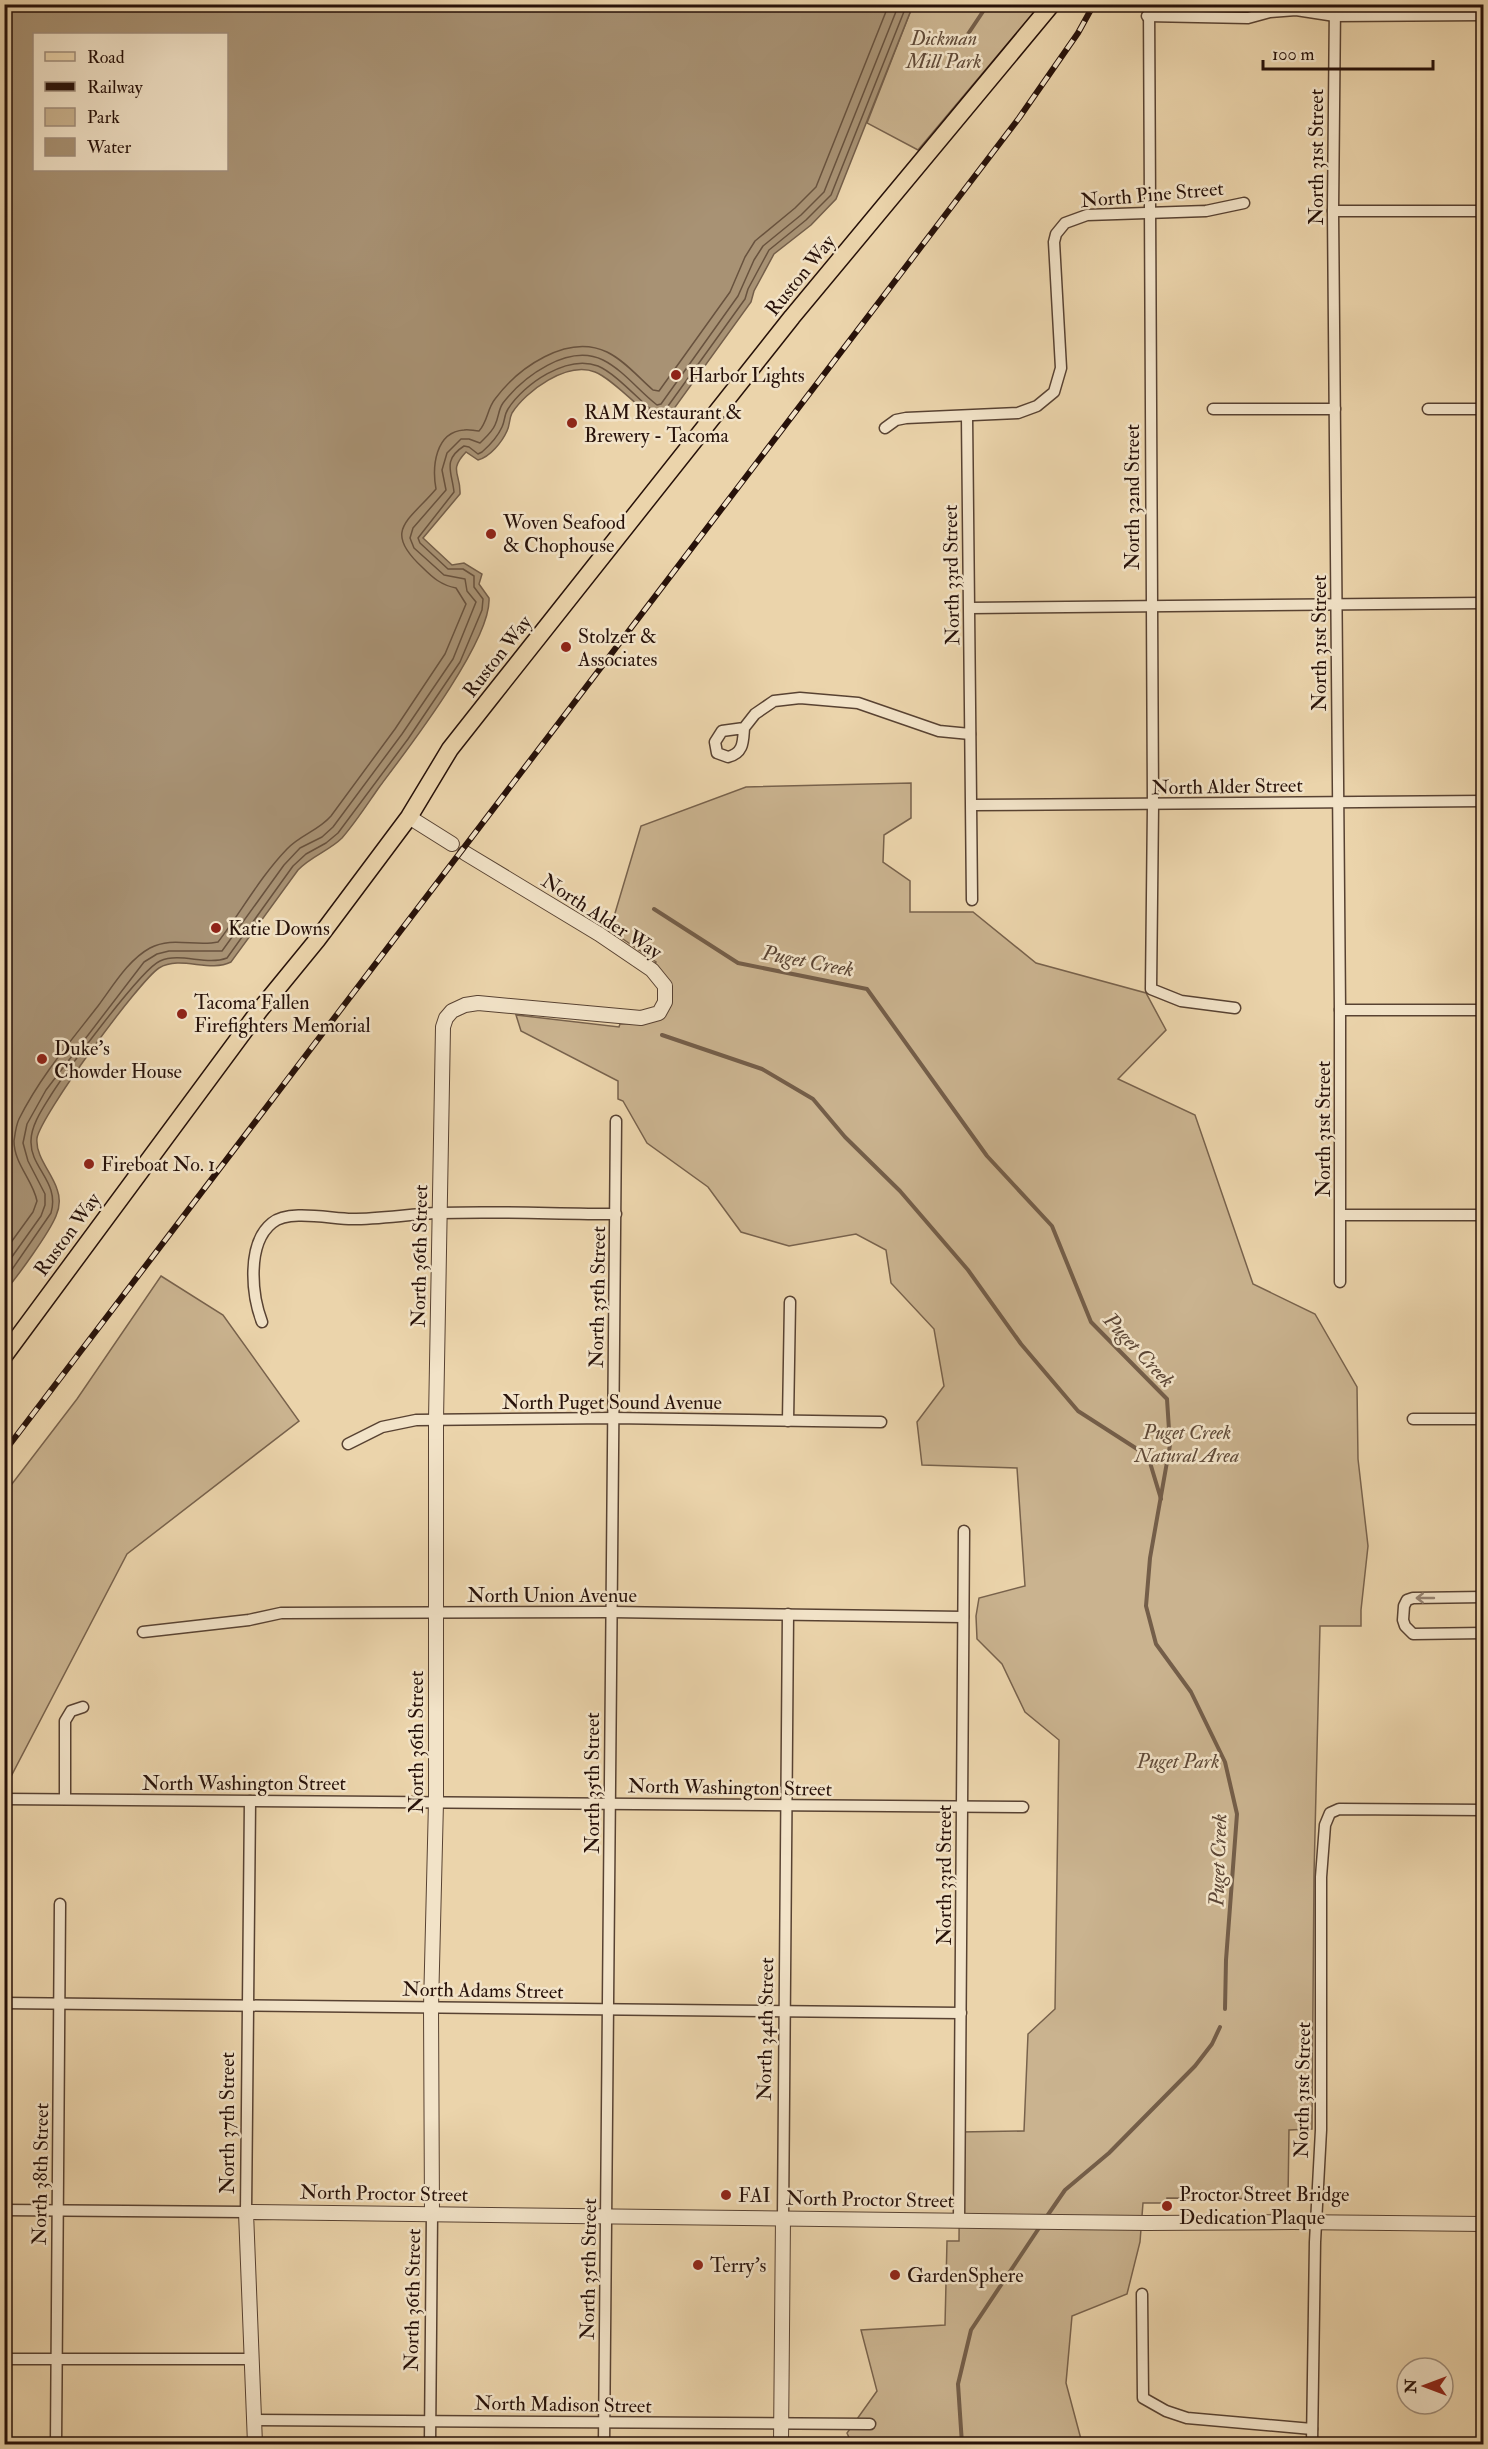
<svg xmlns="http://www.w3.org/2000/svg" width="1488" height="2449" font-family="'IM FELL Double Pica',serif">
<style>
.green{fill:#cab38f;stroke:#78624c;stroke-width:1.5}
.water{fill:#a89274;stroke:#745e49;stroke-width:1.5;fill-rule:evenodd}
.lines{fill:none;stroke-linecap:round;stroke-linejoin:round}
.shore{stroke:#68523e;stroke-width:1.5}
.stream{stroke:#745e49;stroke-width:4}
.minor-casing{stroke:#584232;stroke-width:13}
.tertiary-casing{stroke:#584232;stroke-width:16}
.primary-casing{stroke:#271109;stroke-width:19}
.minor{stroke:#f2e3c8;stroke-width:10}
.tertiary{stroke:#f2e3c8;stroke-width:14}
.primary{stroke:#ebd4ab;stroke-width:16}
.rail-casing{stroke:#271109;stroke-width:6}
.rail{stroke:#f2e3c8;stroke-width:4;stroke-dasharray:11;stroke-linecap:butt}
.oneway{stroke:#978472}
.poi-dot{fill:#8f2418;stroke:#f2e3c8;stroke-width:2}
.labels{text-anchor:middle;stroke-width:5;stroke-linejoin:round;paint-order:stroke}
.park-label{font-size:20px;font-style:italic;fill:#604a38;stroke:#f2e3c8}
.street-label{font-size:20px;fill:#271109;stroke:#f2e3c8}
.poi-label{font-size:20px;fill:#271109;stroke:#f2e3c8;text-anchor:start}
.water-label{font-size:21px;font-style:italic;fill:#5b4534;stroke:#f2e3c8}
</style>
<rect width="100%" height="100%" fill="#ebd4ab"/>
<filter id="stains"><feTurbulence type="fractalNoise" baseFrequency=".00333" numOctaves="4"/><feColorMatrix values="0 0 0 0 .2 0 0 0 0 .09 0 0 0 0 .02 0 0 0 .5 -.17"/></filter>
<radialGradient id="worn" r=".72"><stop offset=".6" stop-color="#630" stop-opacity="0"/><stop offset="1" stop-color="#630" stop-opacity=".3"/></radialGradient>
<g class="green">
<path d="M913,5H1040L918,150L867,123Z"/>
<path d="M911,783V818L884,835L883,862L910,881V912H973L1036,963L1146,993L1166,1030L1118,1079L1195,1115L1253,1284L1315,1314L1357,1387L1358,1459L1368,1546L1361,1610V1626H1320L1314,1875L1312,2129L1289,2130L1288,2199L1167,2198V2203H1143L1140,2242L1127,2294L1072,2316L1066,2383L1082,2443L1171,2444H988L983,2441L982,2444H852L847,2433L877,2391L861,2330L945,2325L947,2241H959L960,2132L1024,2131L1028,2034L1055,2009L1059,1740L1025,1712L1002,1664L977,1639L976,1616L979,1598L1025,1586L1017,1468L922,1465L917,1422L944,1386L934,1329L891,1283L886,1250L856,1234L789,1246L741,1232L708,1187L647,1143L623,1101L618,1099V1081L521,1031L516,1015L619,1027L620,1024L646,1023L664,1014L654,966L656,962L610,930L641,826L746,787Z"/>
<path d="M161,1276L223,1315L299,1421L127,1554L5,1788V1493L77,1399Z"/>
</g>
<path class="water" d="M5,4L913,5L836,199L811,225L774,254L754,291L751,302L668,417L661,420L653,418C637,406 611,378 595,372C567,361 526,391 512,413C509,419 510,425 507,431C502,442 490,457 478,460L466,452C448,471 461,473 460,494L423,538L452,565L464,563L482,574L479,584L489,598C492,640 407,750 380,786C368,803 356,822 342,838C329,851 311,856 298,870L231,962C209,973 181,955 159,968C139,981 41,1115 37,1138C35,1156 52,1173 57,1189C60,1197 60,1207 56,1216C49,1233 18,1276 5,1291ZM34,34H226V170H34Z"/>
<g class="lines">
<g class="shore">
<path d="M4,1252L33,1212L37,1201C33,1180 14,1164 14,1141C15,1134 16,1125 19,1119C40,1077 70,1042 98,1006C113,986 128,960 150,948C172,936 195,947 218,942C241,912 260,877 287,849C300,835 318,831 331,816L395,729L445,654L466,604L456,588C441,585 433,578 422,567C382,530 409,521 436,489C432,467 435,432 464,430C469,429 474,431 479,431C488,421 487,409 495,399C518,368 567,333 607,352C624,360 639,378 653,390L659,391L730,292L745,257L755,241L795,208L816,187L889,4"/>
<path d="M4,1268L41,1216L45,1205V1194L28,1161L23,1143L27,1124L46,1090L144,962L157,954L169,951H222L284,865L300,848L322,837L333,827L402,734L453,659L476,602L467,591L465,579L444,575L414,548L410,538L413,528L446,490L442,470L447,453L461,439H469L480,443C486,437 492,432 495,425C499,417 498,410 503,403C523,377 568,343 603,360C623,370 639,391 657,405L661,404L738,296L754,260L763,246L801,215L824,192L899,4"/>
<path d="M4,1281L51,1213C60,1182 30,1168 31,1141C31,1125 43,1108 51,1095C65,1073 141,969 160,961C181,952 206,966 227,958L293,866L306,854L326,843L338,833L408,739L460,662L482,610L483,599L474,587V576L463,569H448L420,543L418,538L454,492C452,472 442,460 464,446L469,447L478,454L482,452C490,445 498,436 502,427C505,421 504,415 508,409C524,384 567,354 598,366C615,373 639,400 655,413H663L745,299L748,289L769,250L806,220L831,195L907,4"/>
</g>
<g class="stream">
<path d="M966,37L988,4"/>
<path d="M654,909L738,963L867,989L987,1156L1052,1226L1091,1322L1167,1399L1170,1445L1150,1558L1146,1606L1156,1644L1191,1692L1225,1762L1237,1814L1226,1960L1225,2009"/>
<path d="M662,1035L762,1069L813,1099L845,1137L900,1191L968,1270L1021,1344L1078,1411L1148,1456L1161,1499"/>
<path d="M1045,2219L1065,2190L1109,2153L1195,2066L1212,2044L1220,2027"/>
<path d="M962,2444L958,2384L971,2330L1041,2225"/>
</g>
<g class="minor-casing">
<g id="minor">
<path d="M1149,4L1153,805L1151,989L1181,1001L1235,1008"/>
<path d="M1335,4L1333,211L1340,1010V1282"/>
<path d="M1147,16L1248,18L1270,12L1296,10L1335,16L1484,15"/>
<path d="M1333,211H1484"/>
<path d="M1213,409H1335"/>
<path d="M1428,409H1484"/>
<path d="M967,416L972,900"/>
<path d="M885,428L896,420L906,418L1018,413L1037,406L1054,392L1061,368L1054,242L1056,234L1065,223L1087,215L1206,211L1244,203"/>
<path d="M970,608L1484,603"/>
<path d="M744,728C743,741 744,753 728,757L717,753L715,742L722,731L744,728L755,714L774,701L800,698L858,703L939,731L970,734"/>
<path d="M972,805L1484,801"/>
<path d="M1340,1010H1484"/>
<path d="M1342,1215H1484"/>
<path d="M262,1322C252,1296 246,1244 272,1223C289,1209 331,1219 352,1219C381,1219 410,1214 439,1213C497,1211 557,1214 616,1214"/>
<path d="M1413,1419H1484"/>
<path d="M788,1421L790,1302"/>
<path d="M348,1444L382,1427L416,1420L613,1418L881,1422"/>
<path d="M1484,1597L1413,1598L1407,1600L1404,1606L1403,1620L1405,1626L1413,1634L1484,1633"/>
<path d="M143,1632L249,1620L281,1613L612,1612L963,1617"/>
<path d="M4,1799L1023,1807"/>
<path d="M65,1799V1721L71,1711L83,1707"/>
<path d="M4,2003L961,2013"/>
<path d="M4,2210L246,2212L250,1801"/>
<path d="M783,2217L788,1614"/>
<path d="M959,2220L964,1531"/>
<path d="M1142,2294L1143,2398L1166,2411L1187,2418L1312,2429"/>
<path d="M4,2359H252"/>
<path d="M255,2420L870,2424"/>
<path d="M56,2444L60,1904"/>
<path d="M430,2444L432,2213"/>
<path d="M604,2444L616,1121"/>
<path d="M1312,2444L1315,2242L1321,2130V1877L1325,1825L1330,1813L1339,1809L1484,1810"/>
</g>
</g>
<g class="tertiary-casing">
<g id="tertiary">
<path d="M409,817L452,844"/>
<path d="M432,2213L431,2007L436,1802V1420L443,1027L446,1018L452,1011L465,1005L478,1003L641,1018L659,1013L665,1002V986L652,970L599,934L465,853"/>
<path d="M255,2444L246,2212L1147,2223L1292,2222L1484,2224"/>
<path d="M781,2444L783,2217"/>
</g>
</g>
<g class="primary-casing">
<path id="primary" d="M4,1356L259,1011L317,940L409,817L450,749L491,697L792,317L1052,4"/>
</g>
<use href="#minor" class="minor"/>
<use href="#tertiary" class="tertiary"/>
<use href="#primary" class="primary"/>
<g class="rail-casing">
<path id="rail" d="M4,1452L1019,118L1078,33L1094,4"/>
</g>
<use href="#rail" class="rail"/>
</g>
<defs><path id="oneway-shaft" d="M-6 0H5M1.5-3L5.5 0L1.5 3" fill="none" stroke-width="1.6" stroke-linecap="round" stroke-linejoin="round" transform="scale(1.5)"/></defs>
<use class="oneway" href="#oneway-shaft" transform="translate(1425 1598) rotate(180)"/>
<g class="poi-dot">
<circle cx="676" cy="375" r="6"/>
<circle cx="572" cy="423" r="6"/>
<circle cx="491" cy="534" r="6"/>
<circle cx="566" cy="647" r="6"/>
<circle cx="216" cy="928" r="6"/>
<circle cx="182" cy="1014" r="6"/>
<circle cx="42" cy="1059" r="6"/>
<circle cx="89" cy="1164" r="6"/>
<circle cx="726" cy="2195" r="6"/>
<circle cx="1167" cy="2206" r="6"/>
<circle cx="698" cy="2265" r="6"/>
<circle cx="895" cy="2275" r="6"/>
</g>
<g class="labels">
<g class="park-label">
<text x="944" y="45">Dickman<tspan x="944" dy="23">Mill Park</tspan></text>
<text x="1187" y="1439">Puget Creek<tspan x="1187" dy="23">Natural Area</tspan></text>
<text x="1178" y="1768">Puget Park</text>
</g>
<g class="street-label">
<text transform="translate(1316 157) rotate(-90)" y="7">North 31st Street</text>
<text transform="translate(1152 194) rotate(-5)" y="7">North Pine Street</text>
<text transform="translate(800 275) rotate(-51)" y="7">Ruston Way</text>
<text transform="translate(1132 497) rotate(-90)" y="7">North 32nd Street</text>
<text transform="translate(951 575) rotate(-91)" y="7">North 33rd Street</text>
<text transform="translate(1319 643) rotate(-90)" y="7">North 31st Street</text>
<text transform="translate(497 656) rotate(-52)" y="7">Ruston Way</text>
<text transform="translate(1227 786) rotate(-1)" y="7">North Alder Street</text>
<text transform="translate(602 916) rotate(33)" y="7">North Alder Way</text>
<text transform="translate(1323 1129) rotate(-90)" y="7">North 31st Street</text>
<text transform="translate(67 1234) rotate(-54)" y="7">Ruston Way</text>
<text transform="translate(419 1256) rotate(-89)" y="7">North 36th Street</text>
<text transform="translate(597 1297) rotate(-89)" y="7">North 35th Street</text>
<text x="612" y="1409">North Puget Sound Avenue</text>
<text x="552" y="1602">North Union Avenue</text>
<text transform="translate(416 1742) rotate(-90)" y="7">North 36th Street</text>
<text x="244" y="1790">North Washington Street</text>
<text transform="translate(592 1783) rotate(-90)" y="7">North 35th Street</text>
<text transform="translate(730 1787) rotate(1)" y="7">North Washington Street</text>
<text transform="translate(944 1875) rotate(-90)" y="7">North 33rd Street</text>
<text transform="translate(483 1990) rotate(1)" y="7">North Adams Street</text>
<text transform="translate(765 2029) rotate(-89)" y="7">North 34th Street</text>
<text transform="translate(1302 2090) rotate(-89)" y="7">North 31st Street</text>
<text transform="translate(227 2123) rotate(-90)" y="7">North 37th Street</text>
<text transform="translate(40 2174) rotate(-89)" y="7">North 38th Street</text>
<text transform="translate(384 2193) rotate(1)" y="7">North Proctor Street</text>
<text transform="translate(870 2199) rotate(1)" y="7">North Proctor Street</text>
<text transform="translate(588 2269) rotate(-89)" y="7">North 35th Street</text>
<text transform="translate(412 2300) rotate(-89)" y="7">North 36th Street</text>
<text transform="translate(563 2404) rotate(1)" y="7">North Madison Street</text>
</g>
<g class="poi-label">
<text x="688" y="382">Harbor Lights</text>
<text x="584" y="419">RAM Restaurant &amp;<tspan x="584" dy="23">Brewery - Tacoma</tspan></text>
<text x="503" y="529">Woven Seafood<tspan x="503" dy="23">&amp; Chophouse</tspan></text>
<text x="578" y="643">Stolzer &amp;<tspan x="578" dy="23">Associates</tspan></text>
<text x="228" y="935">Katie Downs</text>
<text x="194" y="1009">Tacoma Fallen<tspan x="194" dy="23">Firefighters Memorial</tspan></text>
<text x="54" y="1055">Duke's<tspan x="54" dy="23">Chowder House</tspan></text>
<text x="101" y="1171">Fireboat No. 1</text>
<text x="1179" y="2201">Proctor Street Bridge<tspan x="1179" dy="23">Dedication Plaque</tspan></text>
<text x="738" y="2202">FAI</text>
<text x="710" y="2272">Terry's</text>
<text x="907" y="2282">GardenSphere</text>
</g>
<g class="water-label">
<text transform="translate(808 961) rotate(11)" y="7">Puget Creek</text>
<text transform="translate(1139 1350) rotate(47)" y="7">Puget Creek</text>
<text transform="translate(1218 1860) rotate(-88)" y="7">Puget Creek</text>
</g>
</g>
<rect width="1488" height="2449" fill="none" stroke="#ebd4ab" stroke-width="24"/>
<rect x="6" y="6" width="1476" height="2437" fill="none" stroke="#271109" stroke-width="3"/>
<rect x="12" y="12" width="1464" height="2425" fill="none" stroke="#271109" stroke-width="1.5"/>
<rect x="33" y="33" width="195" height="138" fill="#f2e3c8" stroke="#a18f7c" stroke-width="1.5"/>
<rect x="45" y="52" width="30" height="9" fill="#ebd4ab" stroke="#a18f7c" stroke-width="1.5"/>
<text x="87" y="63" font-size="18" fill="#271109">Road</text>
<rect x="45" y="82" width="30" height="9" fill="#271109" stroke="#a18f7c" stroke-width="1.5"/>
<text x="87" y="93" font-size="18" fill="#271109">Railway</text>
<rect x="45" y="108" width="30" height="18" fill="#cab38f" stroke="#a18f7c" stroke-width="1.5"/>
<text x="87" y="123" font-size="18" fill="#271109">Park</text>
<rect x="45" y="138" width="30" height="18" fill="#a89274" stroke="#a18f7c" stroke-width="1.5"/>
<text x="87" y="153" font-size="18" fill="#271109">Water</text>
<g transform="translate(1425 2386) rotate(270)"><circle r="28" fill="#f2e3c8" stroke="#a18f7c" stroke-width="1.5"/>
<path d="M0-4.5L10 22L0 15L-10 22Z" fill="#8f2418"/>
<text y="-9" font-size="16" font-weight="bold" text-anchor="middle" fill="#271109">N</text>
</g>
<path d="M1263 60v9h170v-9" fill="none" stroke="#271109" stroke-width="3"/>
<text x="1272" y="60" font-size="18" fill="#271109" stroke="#f2e3c8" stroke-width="4.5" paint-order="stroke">100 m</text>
<rect width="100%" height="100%" filter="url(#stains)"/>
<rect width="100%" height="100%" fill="url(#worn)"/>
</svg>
